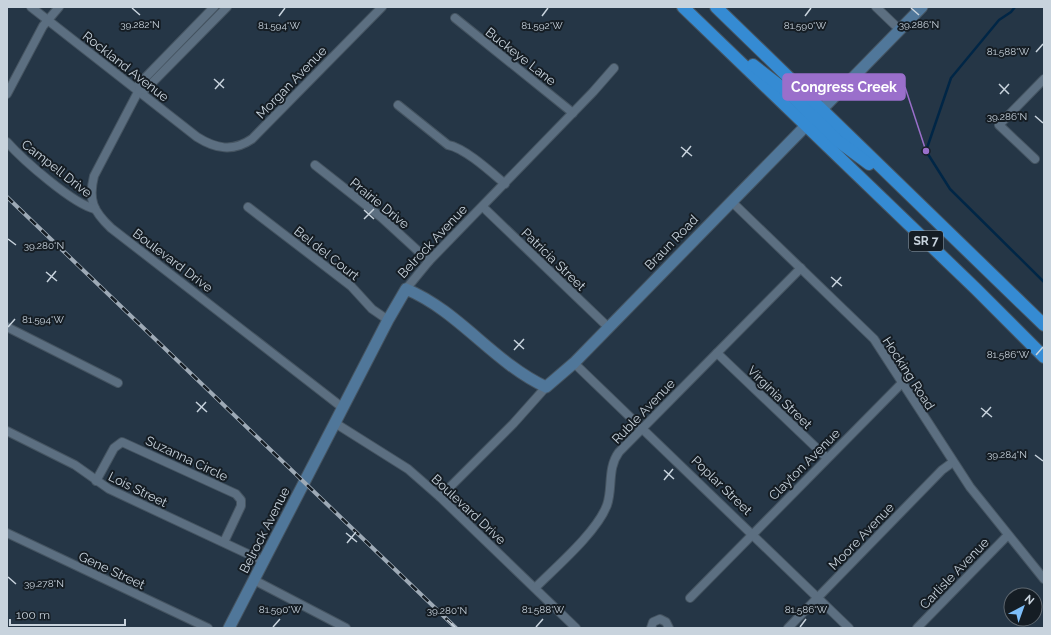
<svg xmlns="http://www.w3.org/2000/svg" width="1051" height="635" font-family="Raleway,sans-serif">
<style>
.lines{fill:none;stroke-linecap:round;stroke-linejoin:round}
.stream{stroke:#002646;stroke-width:2.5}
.street-casing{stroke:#455461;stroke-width:10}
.secondary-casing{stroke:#455461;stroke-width:13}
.highway-casing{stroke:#455461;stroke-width:14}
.street{stroke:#5c6f81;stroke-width:8}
.secondary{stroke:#50779a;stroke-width:11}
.highway{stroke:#358bd3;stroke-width:12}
.rail-casing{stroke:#9eaab6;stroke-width:4}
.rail{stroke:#151d24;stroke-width:2.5;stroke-dasharray:8;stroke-linecap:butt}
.ticks{fill:none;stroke:#c8d3dd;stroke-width:1.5}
.labels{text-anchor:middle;stroke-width:4;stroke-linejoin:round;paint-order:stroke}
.shield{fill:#151d24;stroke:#929ca6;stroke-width:1}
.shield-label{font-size:12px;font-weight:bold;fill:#c8d3dd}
.street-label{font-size:13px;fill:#c8d3dd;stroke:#151d24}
.ticks-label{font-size:10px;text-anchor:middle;fill:#c8d3dd;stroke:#151d24;stroke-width:4;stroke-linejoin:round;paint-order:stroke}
.leader{fill:none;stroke:#9a6fcb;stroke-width:1.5}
.callout-dot{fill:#9a6fcb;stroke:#151d24;stroke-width:1.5}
.callout{fill:#9a6fcb;stroke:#9a6fcb;stroke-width:1.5}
.callout-label{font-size:14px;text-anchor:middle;font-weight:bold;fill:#fff}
</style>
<rect width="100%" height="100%" fill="#253646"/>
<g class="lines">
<path class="stream" d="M1015,7L1011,12L999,20L951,78L926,151L950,189L1044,282"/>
<g class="street-casing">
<g id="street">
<path d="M31,7L197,137C216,149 233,152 252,139L382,7"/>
<path d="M214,7L139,84V90L94,176C88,200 93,211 111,228L343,408"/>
<path d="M876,7L900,30"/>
<path d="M455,18L573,113"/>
<path d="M139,90L146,89L227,7"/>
<path d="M7,94L43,26L59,7"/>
<path d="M398,105L448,145C465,148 492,173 505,184"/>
<path d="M7,142C23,160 73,204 95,209"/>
<path d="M1035,159L999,125L1044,79"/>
<path d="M315,165L381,217L429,261"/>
<path d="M731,201L874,339L970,487L1044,579"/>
<path d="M248,207L351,286L372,309L388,320"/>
<path d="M483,207L608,327"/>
<path d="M406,289L429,261L593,92L614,68"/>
<path d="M7,327L118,383"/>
<path d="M717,353L827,458"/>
<path d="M574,363L849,628"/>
<path d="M335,423L408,469L440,497L576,628"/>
<path d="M7,431L75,465L109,489L263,561"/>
<path d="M96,481L114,448L122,442L236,494L241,500V506L224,542"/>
<path d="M440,497L513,424L546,387"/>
<path d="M7,533L208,628"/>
<path d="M254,580L346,628"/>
<path d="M535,588C556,567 597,532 607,505C613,488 607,468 619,452L801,268"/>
<path d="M690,598L902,383"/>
<path d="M651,628L653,622L660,619L666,622L669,628"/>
<path d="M788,628L942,470L953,462"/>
<path d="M917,628L1007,536"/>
</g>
</g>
<g class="secondary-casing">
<path id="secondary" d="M229,628L388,320L406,289C459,311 494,363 546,387L574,363L922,7"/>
</g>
<g class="highway-casing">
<g id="highway">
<path d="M683,7L976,289L1044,357"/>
<path d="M716,7L1044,325"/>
<path d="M753,65L789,93L838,141L869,164"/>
</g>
</g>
<use href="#street" class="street"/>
<use href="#secondary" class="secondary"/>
<use href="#highway" class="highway"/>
<g class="rail-casing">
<path id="rail" d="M7,197L456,628"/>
</g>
<use href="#rail" class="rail"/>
</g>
<path class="ticks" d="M132,8L140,15M911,8L919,15M279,16L285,8M542,16L548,8M805,16L811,8M1036,52L1043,44M214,79L224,88M999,84L1009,94M215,89L224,79M1000,94L1009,84M1035,116L1043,123M681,147L692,156M682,157L691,146M364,210L374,219M364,219L374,209M8,239L16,245M46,272L57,281M831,277L842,286M47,282L56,271M832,287L841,277M8,327L15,319M514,340L524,349M514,350L524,339M1036,355L1043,347M196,402L207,412M981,408L992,417M197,412L206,402M982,417L991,407M1035,455L1043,461M664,470L674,479M664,480L673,469M346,533L357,542M347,543L356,532M8,577L16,584M447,620L455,627M273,627L280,619M536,627L543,619M800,627L806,619"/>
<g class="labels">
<rect class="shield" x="909" y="231" width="34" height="20" rx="3"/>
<g class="shield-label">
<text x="926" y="245">SR 7</text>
</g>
<g class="street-label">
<text transform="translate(521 56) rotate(38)" y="5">Buckeye Lane</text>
<text transform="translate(126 66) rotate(38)" y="5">Rockland Avenue</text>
<text transform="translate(291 82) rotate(-46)" y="5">Morgan Avenue</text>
<text transform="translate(57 168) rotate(38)" y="5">Campell Drive</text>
<text transform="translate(380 203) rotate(39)" y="5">Prairie Drive</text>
<text transform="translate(432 241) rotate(-47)" y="5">Belrock Avenue</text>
<text transform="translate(671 242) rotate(-46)" y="5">Braun Road</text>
<text transform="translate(327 253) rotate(38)" y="5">Bel del Court</text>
<text transform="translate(554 259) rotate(44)" y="5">Patricia Street</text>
<text transform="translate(173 260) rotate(37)" y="5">Boulevard Drive</text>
<text transform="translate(909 373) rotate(57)" y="5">Hocking Road</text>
<text transform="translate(780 397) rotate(44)" y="5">Virginia Street</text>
<text transform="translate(643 411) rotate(-46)" y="5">Ruble Avenue</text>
<text transform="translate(187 458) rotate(25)" y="5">Suzanna Circle</text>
<text transform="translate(804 464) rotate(-45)" y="5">Clayton Avenue</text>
<text transform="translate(722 485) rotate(44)" y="5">Poplar Street</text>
<text transform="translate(138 489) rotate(26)" y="5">Lois Street</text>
<text transform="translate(469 509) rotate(43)" y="5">Boulevard Drive</text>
<text transform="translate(264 530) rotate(-63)" y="5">Belrock Avenue</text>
<text transform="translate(861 536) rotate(-46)" y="5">Moore Avenue</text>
<text transform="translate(112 570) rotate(25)" y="5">Gene Street</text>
<text transform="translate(954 573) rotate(-46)" y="5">Carlisle Avenue</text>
</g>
</g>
<g class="ticks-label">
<text x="140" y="28">39.282°N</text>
<text x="919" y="28">39.286°N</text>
<text x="279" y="29">81.594°W</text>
<text x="542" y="29">81.592°W</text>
<text x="805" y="29">81.590°W</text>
<text x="1008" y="55">81.588°W</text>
<text x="1007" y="120">39.286°N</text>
<text x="44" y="249">39.280°N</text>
<text x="43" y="323">81.594°W</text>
<text x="1008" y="358">81.586°W</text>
<text x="1007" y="458">39.284°N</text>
<text x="44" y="587">39.278°N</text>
<text x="280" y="613">81.590°W</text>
<text x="543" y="613">81.588°W</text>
<text x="806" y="613">81.586°W</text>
<text x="447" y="614">39.280°N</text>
</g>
<path class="leader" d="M926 151L905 87"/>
<circle class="callout-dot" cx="926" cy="151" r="4"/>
<rect class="callout" x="783" y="74" width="122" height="26" rx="4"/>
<g class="callout-label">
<text x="844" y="92">Congress Creek</text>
</g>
<rect width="1051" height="635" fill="none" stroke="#c8d3dd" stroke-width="16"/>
<g transform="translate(1023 607) rotate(41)"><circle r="19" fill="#151d24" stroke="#5d666e"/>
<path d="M0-3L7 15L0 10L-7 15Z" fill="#7dbef9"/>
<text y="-6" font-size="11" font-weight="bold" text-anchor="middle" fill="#c8d3dd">N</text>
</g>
<path d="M10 619v6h115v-6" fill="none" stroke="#c8d3dd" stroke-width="2"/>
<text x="16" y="619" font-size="12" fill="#c8d3dd" stroke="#151d24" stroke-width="3" paint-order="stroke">100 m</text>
</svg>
